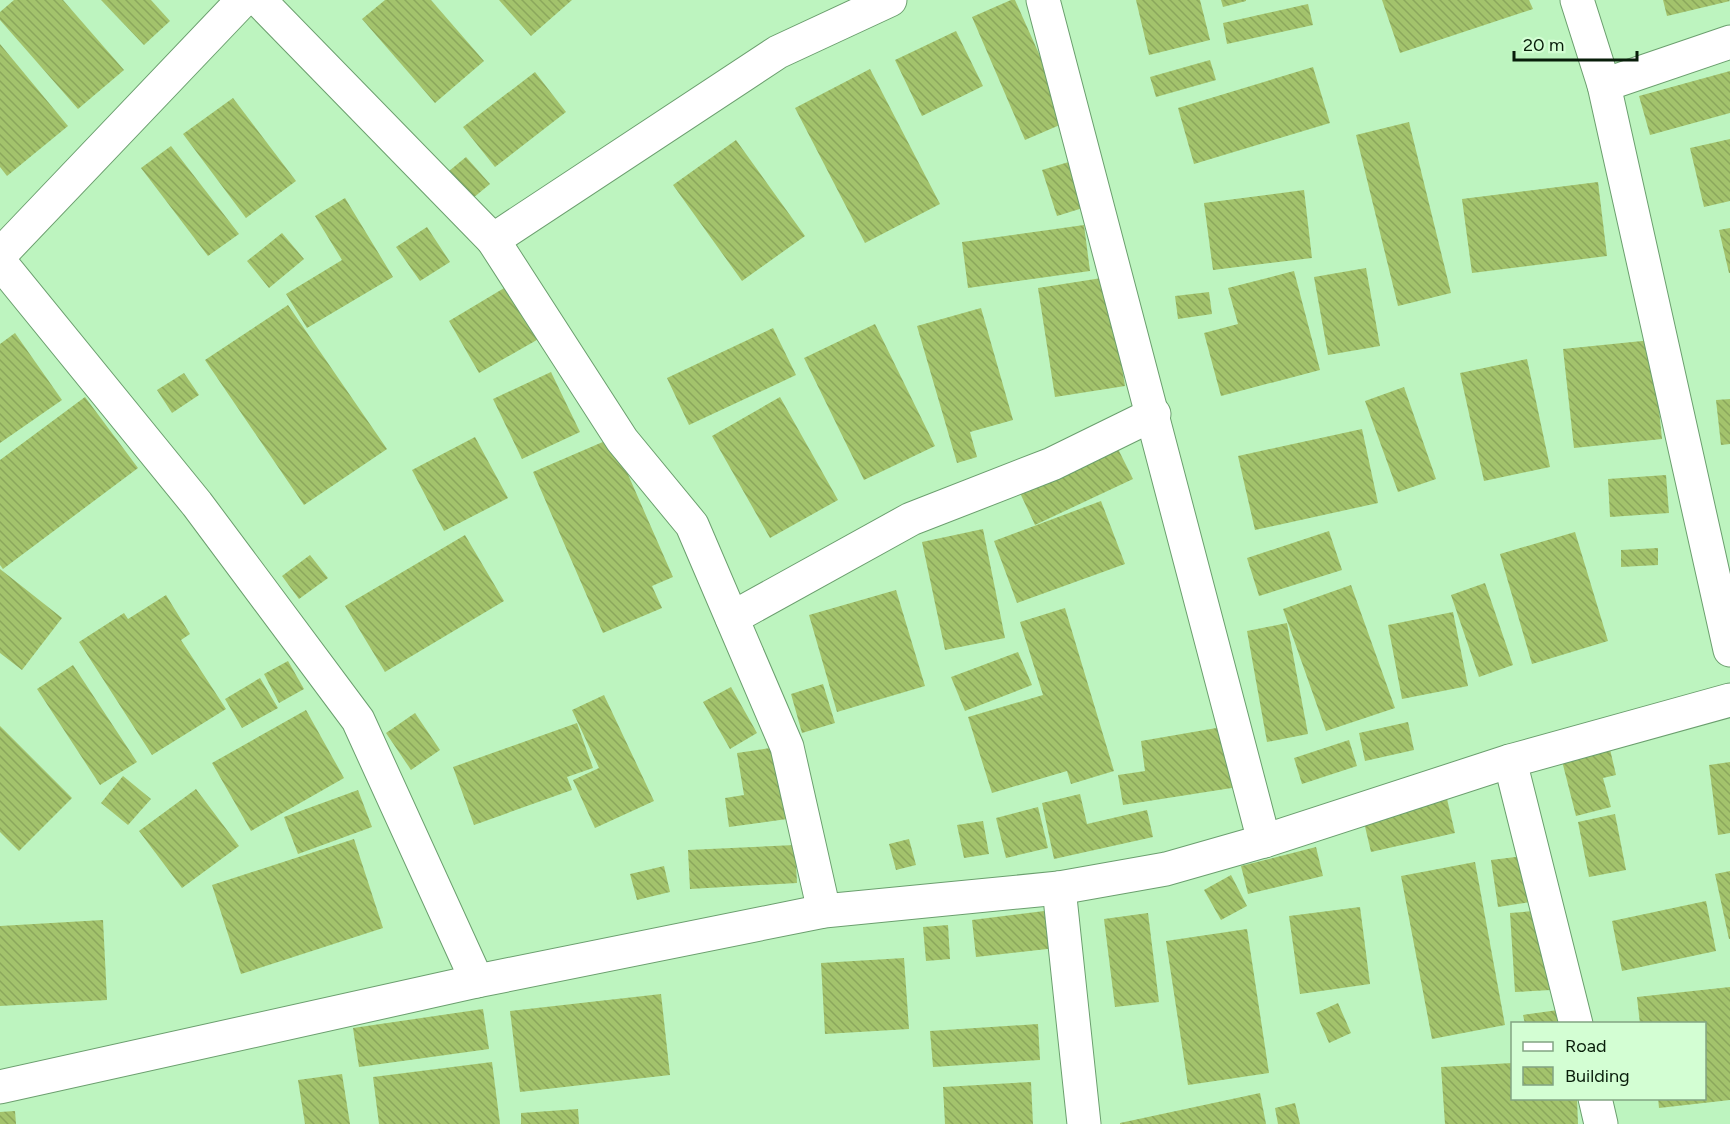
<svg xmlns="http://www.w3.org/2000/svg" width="1730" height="1124" font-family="Figtree,sans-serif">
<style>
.building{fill:url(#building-back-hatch)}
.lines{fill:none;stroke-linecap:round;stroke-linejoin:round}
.street-casing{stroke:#6b9f6e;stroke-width:35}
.street{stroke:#fff;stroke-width:33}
</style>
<defs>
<pattern id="building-back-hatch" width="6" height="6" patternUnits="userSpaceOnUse" patternTransform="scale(1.5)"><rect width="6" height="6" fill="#a3c36c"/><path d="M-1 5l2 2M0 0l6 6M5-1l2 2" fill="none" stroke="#8ba75c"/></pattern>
</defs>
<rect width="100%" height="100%" fill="#bdf4bf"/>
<g class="building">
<path d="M14,0H63L124,70L78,109L0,20V12Z"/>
<path d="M101,0H151L170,21L144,45Z"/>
<path d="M385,0H431L484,61L435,103L362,19Z"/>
<path d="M499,0H572L531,36Z"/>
<path d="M1011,0H1015L1069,121L1025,140L972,17Z"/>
<path d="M1136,0H1200L1210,40L1149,55Z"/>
<path d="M1221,0H1246V1L1223,7Z"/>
<path d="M1382,0H1529L1533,9L1400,53Z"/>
<path d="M1663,0H1729L1730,1L1667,16Z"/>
<path d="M1308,4L1313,25L1227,44L1223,23Z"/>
<path d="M956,31L983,86L922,116L895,60Z"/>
<path d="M0,44L68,126L7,176L0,167Z"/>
<path d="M1210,60L1216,80L1156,97L1150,77Z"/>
<path d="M1313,67L1330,123L1194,164L1178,108Z"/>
<path d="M870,69L940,204L865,243L795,108Z"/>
<path d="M1730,71V113L1650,135L1639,96Z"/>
<path d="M535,72L566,112L495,167L463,127Z"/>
<path d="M233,98L296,181L246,218L183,134Z"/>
<path d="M1409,122L1451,293L1398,306L1356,135Z"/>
<path d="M1730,139V201L1704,207L1690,148Z"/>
<path d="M736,140L805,236L742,281L673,185Z"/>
<path d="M171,146L239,234L208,256L141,168Z"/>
<path d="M466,157L490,184L473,198L449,171Z"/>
<path d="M1072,161L1086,207L1057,216L1042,170Z"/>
<path d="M1598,182L1607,256L1472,273L1462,199Z"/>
<path d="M1304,190L1312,258L1213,270L1204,203Z"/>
<path d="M345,198L393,277L307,328L286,294L342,260L315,216Z"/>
<path d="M1084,225L1090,271L968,288L962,242Z"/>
<path d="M427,227L450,262L420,281L396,247Z"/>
<path d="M1730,228V273H1729L1719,230Z"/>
<path d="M282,233L304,259L269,288L247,261Z"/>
<path d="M1366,268L1380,346L1328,355L1314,277Z"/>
<path d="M1294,271L1320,370L1221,396L1204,333L1238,324L1228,288Z"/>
<path d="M1108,277L1125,386L1055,397L1038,288Z"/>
<path d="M511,284L542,337L479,373L449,321Z"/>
<path d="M1209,292L1212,314L1178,319L1175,296Z"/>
<path d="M288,305L387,449L304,505L205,360Z"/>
<path d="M981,308L1013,420L970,432L977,457L957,463L917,326Z"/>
<path d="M875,324L935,446L864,480L804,358Z"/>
<path d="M773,328L796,375L689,425L667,378Z"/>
<path d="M15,333L62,400L0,443V344Z"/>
<path d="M1652,340L1662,439L1574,448L1563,349Z"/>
<path d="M1527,359L1550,467L1484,481L1460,373Z"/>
<path d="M551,372L580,432L522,459L493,399Z"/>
<path d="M184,373L199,395L172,413L157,390Z"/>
<path d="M1404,387L1436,479L1398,492L1365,401Z"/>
<path d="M85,397L138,468L3,569L0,565V460Z"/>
<path d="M780,397L838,500L770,538L712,436Z"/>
<path d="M1730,399V444L1721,445L1716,400Z"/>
<path d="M1362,429L1378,503L1255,530L1238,456Z"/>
<path d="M475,437L508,498L444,531L412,470Z"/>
<path d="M612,438L673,577L652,586L662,608L603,633L533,472Z"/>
<path d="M1117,447L1133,479L1035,525L1020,493Z"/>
<path d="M1666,475L1669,513L1610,517L1608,479Z"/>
<path d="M1101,501L1125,564L1017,603L994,541Z"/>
<path d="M983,529L1005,638L945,650L922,542Z"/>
<path d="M1329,531L1342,570L1259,596L1247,558Z"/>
<path d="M1575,532L1608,641L1532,664L1500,554Z"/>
<path d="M465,535L504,601L385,672L345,606Z"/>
<path d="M1658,548V565L1621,567V550Z"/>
<path d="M310,555L328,578L299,599L282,576Z"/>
<path d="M0,569L62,618L22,670L0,653Z"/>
<path d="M1485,583L1513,665L1479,677L1451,595Z"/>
<path d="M1351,585L1395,708L1326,731L1283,609Z"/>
<path d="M896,590L925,686L837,712L809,615Z"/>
<path d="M166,595L190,634L181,640L226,709L152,755L79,642L124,613L128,619Z"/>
<path d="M1065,608L1114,771L1071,784L1067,771L992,793L968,717L1043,695L1020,622Z"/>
<path d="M1453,612L1468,686L1402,699L1388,625Z"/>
<path d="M1287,623L1308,734L1267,742L1247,631Z"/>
<path d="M1018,652L1032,685L965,711L951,677Z"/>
<path d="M288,661L304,689L279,703L264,674Z"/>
<path d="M73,665L137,762L100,785L37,689Z"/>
<path d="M260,678L278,708L242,728L225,699Z"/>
<path d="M823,684L835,723L802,733L791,694Z"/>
<path d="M731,687L757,733L730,749L703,702Z"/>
<path d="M604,695L654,801L595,828L573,780L599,768L572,710Z"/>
<path d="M306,710L344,778L251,831L212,763Z"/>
<path d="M415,713L440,750L411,770L386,733Z"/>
<path d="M1408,722L1414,750L1365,761L1359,733Z"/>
<path d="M577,723L593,768L567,777L572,790L474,825L453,767Z"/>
<path d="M0,726L72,798L19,851L0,832Z"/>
<path d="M1228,726L1238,787L1123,805L1118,775L1145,771L1141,741Z"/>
<path d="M1349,740L1357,766L1302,784L1294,758Z"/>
<path d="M1609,745L1616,775L1603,778L1611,807L1576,816L1561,757Z"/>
<path d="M777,747L787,819L729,827L725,798L744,795L737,753Z"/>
<path d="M1730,762V833L1718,835L1709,765Z"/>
<path d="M123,776L151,799L128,825L101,803Z"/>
<path d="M196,789L239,846L182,888L139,831Z"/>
<path d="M358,790L372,827L298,854L284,817Z"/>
<path d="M1080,794L1087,824L1147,810L1153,837L1054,859L1042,803Z"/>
<path d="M1447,799L1455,833L1371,852L1363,818Z"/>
<path d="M1038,807L1048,848L1006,858L996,818Z"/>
<path d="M1615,814L1626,870L1589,877L1578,822Z"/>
<path d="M983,821L989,854L964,858L957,825Z"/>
<path d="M354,839L383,928L241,974L212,885Z"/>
<path d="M909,839L916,865L896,870L889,844Z"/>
<path d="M795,845L797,883L690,889L688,850Z"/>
<path d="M1316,847L1323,876L1248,894L1241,866Z"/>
<path d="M1531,855L1537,901L1498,907L1491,860Z"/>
<path d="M1475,862L1505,1025L1432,1039L1401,876Z"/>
<path d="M664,866L670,892L637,900L630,874Z"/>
<path d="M1730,871V939H1729L1715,874Z"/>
<path d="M1231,875L1247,906L1221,920L1204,890Z"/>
<path d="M1706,901L1716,951L1622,971L1612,921Z"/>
<path d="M1360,907L1370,984L1300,994L1289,916Z"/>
<path d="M1052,910L1056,948L976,957L972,920Z"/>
<path d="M1546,910L1551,990L1515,992L1510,913Z"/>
<path d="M1148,913L1159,1002L1115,1007L1104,919Z"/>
<path d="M103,920L107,1000L0,1006V926Z"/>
<path d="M948,925L950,959L926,961L923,927Z"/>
<path d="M1247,929L1269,1073L1188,1085L1166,941Z"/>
<path d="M904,958L909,1029L825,1034L821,963Z"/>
<path d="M1730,987V1100L1659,1108L1658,1098H1704V1024H1640L1637,997Z"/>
<path d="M661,994L670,1075L520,1092L510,1011Z"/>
<path d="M1338,1003L1351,1033L1329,1043L1316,1013Z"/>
<path d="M483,1009L489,1049L359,1067L353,1028Z"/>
<path d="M1558,1010L1560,1024H1525L1523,1015Z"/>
<path d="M1038,1024L1040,1060L933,1067L930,1031Z"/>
<path d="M492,1062L500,1124H379L373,1077Z"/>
<path d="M1512,1063V1098H1577L1578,1124H1445L1441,1067Z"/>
<path d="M342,1074L350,1124H305L298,1080Z"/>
<path d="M1031,1082L1033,1124H945L943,1087Z"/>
<path d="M1260,1093L1266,1124H1120V1123Z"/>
<path d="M1295,1103L1300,1124H1278L1275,1108Z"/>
<path d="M578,1109L579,1124H521V1113Z"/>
<path d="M15,1111L16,1124H0V1112Z"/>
</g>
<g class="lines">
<g class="street-casing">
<g id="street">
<path d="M259,0L493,240L622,440L692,525L787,747L824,911"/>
<path d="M1043,0L1264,841"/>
<path d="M1577,0L1604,85L1730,650"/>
<path d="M1604,85L1730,42"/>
<path d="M493,240L778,52L890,0"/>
<path d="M0,255L243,0"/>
<path d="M0,262L197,504L358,720L477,981"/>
<path d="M732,618L911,519L1052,464L1154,414"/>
<path d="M1510,761L1576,1024"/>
<path d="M1059,888L1084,1124"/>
<path d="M0,1087L477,981L824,911L1059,888L1166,869L1264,841L1510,761L1730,700"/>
<path d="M1595,1098L1601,1124"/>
</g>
</g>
<use href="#street" class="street"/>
</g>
<rect x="1511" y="1022" width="195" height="78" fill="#d3fed3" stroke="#82a483" stroke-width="1.5"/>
<rect x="1523" y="1042" width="30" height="9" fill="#ffffff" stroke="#82a483" stroke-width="1.5"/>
<text x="1565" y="1052" font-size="18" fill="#081d0a">Road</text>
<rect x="1523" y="1067" width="30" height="18" fill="url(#building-back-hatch)" stroke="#82a483" stroke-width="1.5"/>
<text x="1565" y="1082" font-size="18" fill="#081d0a">Building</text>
<path d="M1514 51v9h123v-9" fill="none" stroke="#081d0a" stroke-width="3"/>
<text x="1523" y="51" font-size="18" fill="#081d0a" stroke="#d3fed3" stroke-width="4.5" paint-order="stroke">20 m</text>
</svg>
